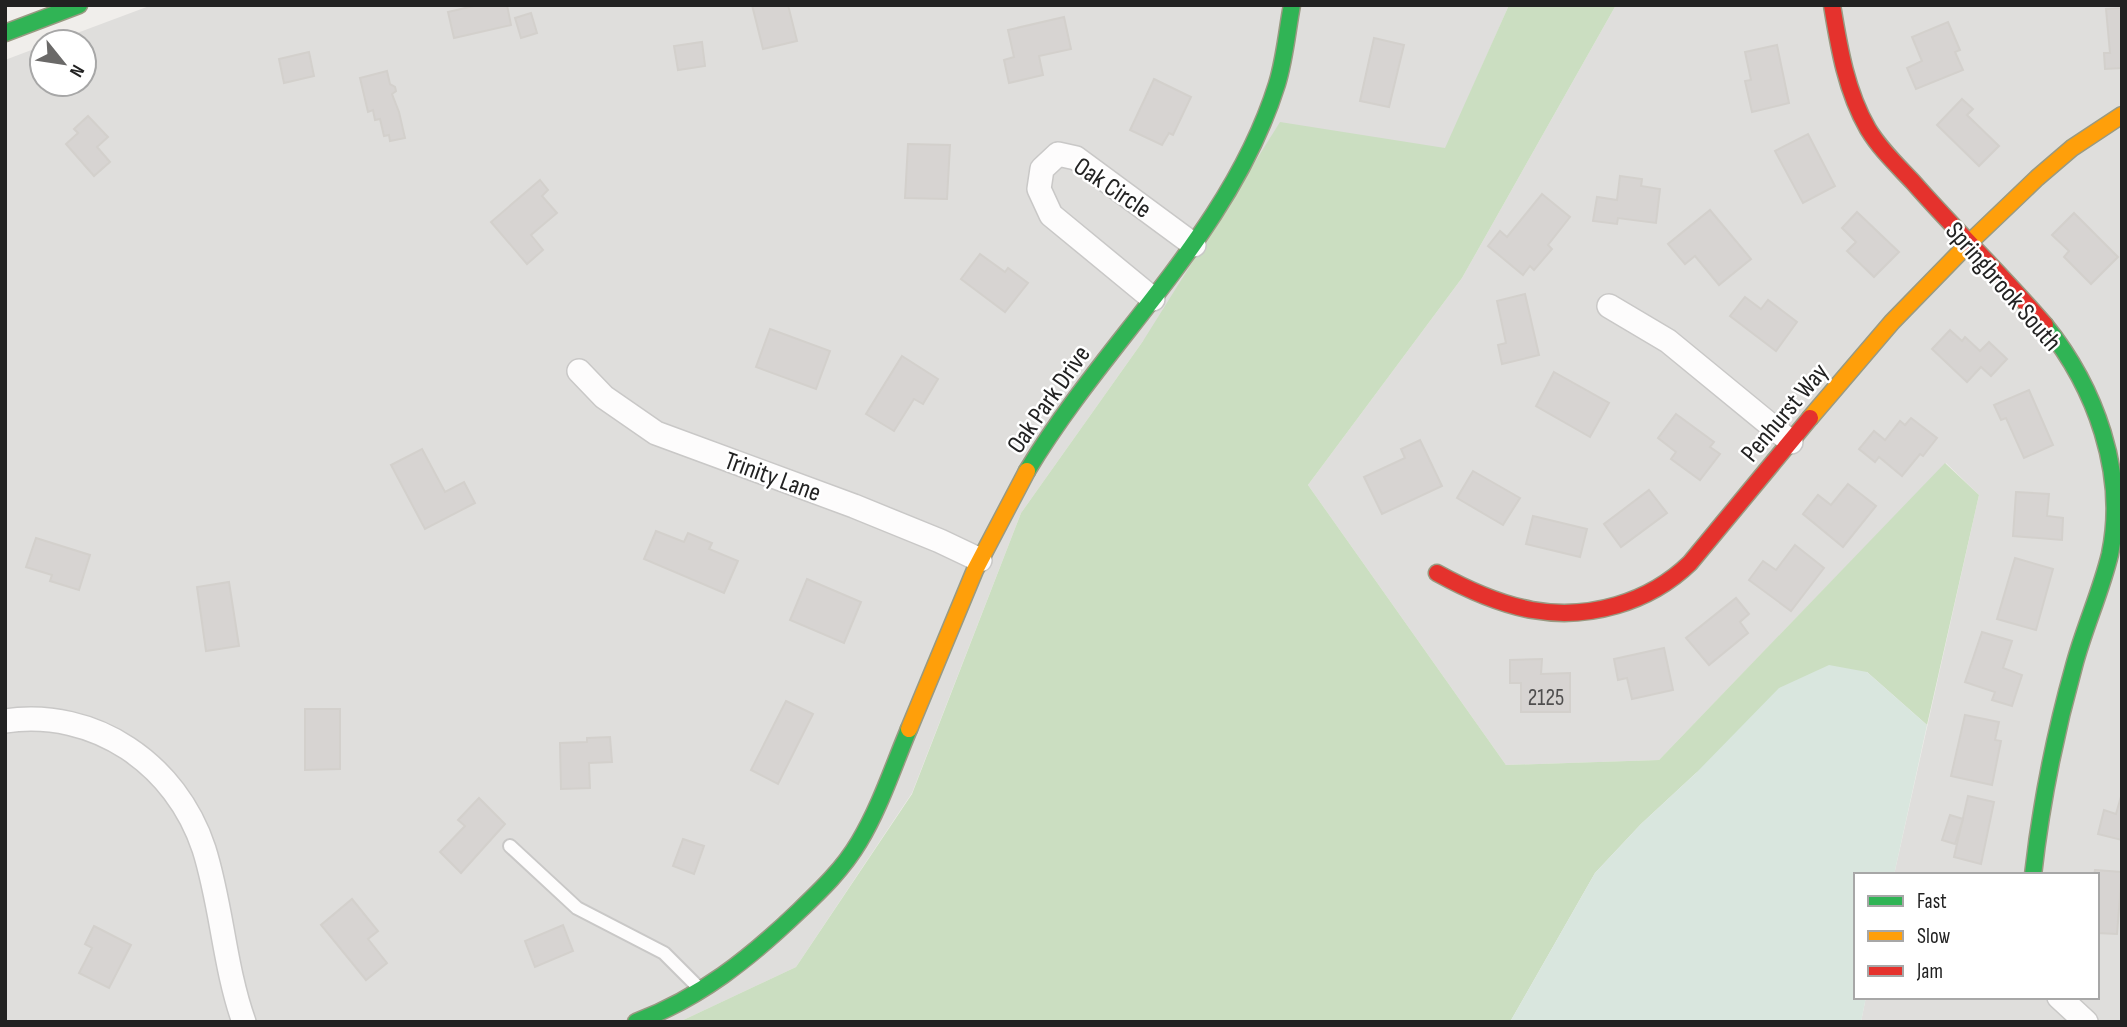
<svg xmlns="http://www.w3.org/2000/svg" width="2127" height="1027" font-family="'Sofia Sans Condensed',sans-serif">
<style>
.residential{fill:#dfdedc}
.forest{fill:#cbdec1}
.wetland{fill:#d9e6de}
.building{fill:#d7d4d2;stroke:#d3d0cc;stroke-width:2}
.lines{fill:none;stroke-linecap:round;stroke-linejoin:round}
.lane-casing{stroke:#c9c8c7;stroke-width:16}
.street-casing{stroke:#c9c8c7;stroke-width:26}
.fast-casing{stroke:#999a82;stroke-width:19}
.slow-casing{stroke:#999a82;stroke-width:19}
.jam-casing{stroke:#999a82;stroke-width:19}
.lane{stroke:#fdfcfc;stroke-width:12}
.street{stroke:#fdfcfc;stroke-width:23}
.fast{stroke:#30b455;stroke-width:16}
.slow{stroke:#ff9f0a;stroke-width:16}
.jam{stroke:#e5322d;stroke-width:16}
.labels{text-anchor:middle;stroke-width:5;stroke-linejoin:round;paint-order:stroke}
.number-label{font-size:23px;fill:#4f4e4e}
.street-label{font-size:26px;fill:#222;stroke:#fff}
</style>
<rect width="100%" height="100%" fill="#f0eeeb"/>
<g class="residential">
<path d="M152,5H1509L1446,148L1143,341L1021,513L912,793L796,967L679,1022H5V60L42,46V84H84V42H53Z"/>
<path d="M1616,5H2122V1022H1861L1866,997H2097V875H1894L1979,495L1946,463L1659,760L1506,765L1308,485L1462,278Z"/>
</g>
<path class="forest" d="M1509,5H1616L1462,278L1308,485L1506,765L1659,760L1945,463L1979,495L1927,725L1867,672L1696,773L1641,824L1595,873L1510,1022H679L796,967L912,794L1021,513L1143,341L1280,122L1445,148Z"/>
<path class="wetland" d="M1829,665L1867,672L1927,725L1894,875H1856V997H1866L1861,1022H1510L1595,873L1641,824L1696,773L1779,688Z"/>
<g class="building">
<path d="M478,5H507L511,25L454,38L448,12Z"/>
<path d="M752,5H788L797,41L763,49Z"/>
<path d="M2122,8V68L2105,69L2104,53H2110L2106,9Z"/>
<path d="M531,13L537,33L521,38L515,18Z"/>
<path d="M1064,17L1071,49L1039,56L1043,75L1009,83L1004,60L1014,57L1008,30Z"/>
<path d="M1948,22L1960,50L1955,52L1963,70L1916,89L1907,68L1922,61L1912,37Z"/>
<path d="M1374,38L1404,45L1389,107L1360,101Z"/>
<path d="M702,42L705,66L678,70L674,46Z"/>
<path d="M1777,45L1789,103L1752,112L1745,81L1751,80L1745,52Z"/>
<path d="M309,52L314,76L284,83L279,59Z"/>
<path d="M387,71L390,84L395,87L396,91L392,94L399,112L405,138L390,141L389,135L384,136L380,119L375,120L373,110L368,112L360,78Z"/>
<path d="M1154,79L1191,97L1173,135L1169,133L1162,145L1130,130Z"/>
<path d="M1962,99L1973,109L1967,115L1999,146L1979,166L1937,125Z"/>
<path d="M88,116L108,137L97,147L110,162L94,176L66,144L78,133L74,129Z"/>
<path d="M1808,134L1835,186L1803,203L1775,151Z"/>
<path d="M908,144L950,145L947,199L905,198Z"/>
<path d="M1620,176L1642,179L1641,186L1660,189L1656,223L1618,218L1617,224L1593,221L1597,197L1617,200Z"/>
<path d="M540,180L548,190L542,196L557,213L531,235L543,250L527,264L491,222Z"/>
<path d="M1542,194L1570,217L1548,245L1552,249L1534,270L1530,266L1523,275L1488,246L1500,231L1507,237Z"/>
<path d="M1710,210L1751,259L1719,285L1695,256L1685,264L1668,244Z"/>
<path d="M1857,212L1899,252L1874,277L1847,251L1856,242L1842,228Z"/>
<path d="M2074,213L2118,257L2091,284L2064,257L2069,251L2052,235Z"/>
<path d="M980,254L1005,272L1008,268L1028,283L1005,312L961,279Z"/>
<path d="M1525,294L1539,355L1502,364L1498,345L1506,343L1497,301Z"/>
<path d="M1745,297L1761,309L1768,300L1797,322L1776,351L1730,316Z"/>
<path d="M770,329L830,351L816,389L756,367Z"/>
<path d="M1950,330L1962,341L1965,337L1980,351L1989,342L2007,359L1991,376L1981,367L1967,382L1932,349Z"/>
<path d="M902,356L938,379L923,404L914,399L894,431L866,414Z"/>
<path d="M1554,372L1609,403L1590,437L1536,406Z"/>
<path d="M2029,390L2053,445L2024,458L2006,418L2001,420L1994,405Z"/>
<path d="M1676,414L1714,442L1710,447L1720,454L1700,480L1671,459L1676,452L1658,438Z"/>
<path d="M1911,418L1937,438L1923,456L1920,454L1902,476L1879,457L1875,462L1859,449L1874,431L1885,440L1900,421L1905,425Z"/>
<path d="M1420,440L1442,486L1382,514L1364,477L1405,458L1401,449Z"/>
<path d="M422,449L445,492L464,482L475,503L425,529L391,465Z"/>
<path d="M1473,471L1520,498L1503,525L1457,498Z"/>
<path d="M1848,484L1876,506L1843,547L1803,514L1818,495L1831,505Z"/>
<path d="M1649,490L1667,513L1621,547L1604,524Z"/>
<path d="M2016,492L2049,494L2047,516L2063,518L2062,540L2013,536Z"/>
<path d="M1533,516L1587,529L1580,557L1526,544Z"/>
<path d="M656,531L684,542L688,533L712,543L709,549L738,561L724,593L644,559Z"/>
<path d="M36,538L90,555L79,590L50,581L52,575L26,567Z"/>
<path d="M1795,545L1824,568L1791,611L1749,580L1763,561L1776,570Z"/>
<path d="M2015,558L2053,569L2036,630L1997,619Z"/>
<path d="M807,579L861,602L844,643L790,620Z"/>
<path d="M229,582L239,646L206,651L197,587Z"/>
<path d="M1736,598L1749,614L1740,622L1748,633L1709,665L1686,638Z"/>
<path d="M1982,632L2012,641L2003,668L2022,675L2012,706L1992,700L1995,692L1965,682Z"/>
<path d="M1664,648L1673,690L1632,699L1627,678L1618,680L1614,659Z"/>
<path d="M1542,659L1541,674L1570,673V712H1521V683H1510V660Z"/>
<path d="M786,701L813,714L778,784L751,770Z"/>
<path d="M305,709H340V769L305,770Z"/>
<path d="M1965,715L1999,722L1995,740L2001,741L1992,785L1951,776Z"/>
<path d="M610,737L612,762L589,763L590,788L561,789L560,743L587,742V738Z"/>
<path d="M2122,793V840L2098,834L2104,810L2116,814Z"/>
<path d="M1968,796L1994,802L1981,864L1954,857Z"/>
<path d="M479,798L505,824L461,873L440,852L465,826L458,820Z"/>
<path d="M1950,815L1963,819L1955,844L1942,840Z"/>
<path d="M683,839L704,846L694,874L673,866Z"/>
<path d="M2095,870L2122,872L2117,934L2097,933V875H2094Z"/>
<path d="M352,899L378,931L368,939L387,963L366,980L321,925Z"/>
<path d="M563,925L573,951L535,967L525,941Z"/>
<path d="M94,926L131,945L109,988L79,973L92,948L85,944Z"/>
</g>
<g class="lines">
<g class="lane-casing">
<path id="lane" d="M510,846L577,908L664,953L701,990"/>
</g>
<g class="street-casing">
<g id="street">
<path d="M1153,299L1051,215L1039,189L1042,169L1058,154L1076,158L1194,245"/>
<path d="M1609,306L1668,341L1791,442"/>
<path d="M579,371L604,397L656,433L854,506L940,541L980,560"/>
<path d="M5,721C95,708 176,764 204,849C222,906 224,966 244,1022"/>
<path d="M2059,997L2086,1022"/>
</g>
</g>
<g class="fast-casing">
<g id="fast">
<path d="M5,33L79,5"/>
<path d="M1027,471C1106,339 1230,234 1277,84C1285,58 1287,31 1292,5"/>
<path d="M2033,875C2041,804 2055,734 2074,666C2084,628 2101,592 2110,554C2127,473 2095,387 2045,325"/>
<path d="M636,1022C700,998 750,958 799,911C821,890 843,869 859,842C880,807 893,767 909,729"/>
</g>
</g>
<g class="slow-casing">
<g id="slow">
<path d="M1810,418L1892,322L1968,244L2037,178L2072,148L2122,115"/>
<path d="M909,729L975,570L1027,471"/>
</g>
</g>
<g class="jam-casing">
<g id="jam">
<path d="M1832,5C1839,47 1846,91 1868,129C1880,149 1897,165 1913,182C1956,231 2003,276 2045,325"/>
<path d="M1437,573C1466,589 1499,604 1532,610C1588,620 1649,603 1690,563L1810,418"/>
</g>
</g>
<use href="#lane" class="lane"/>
<use href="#street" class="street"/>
<use href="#fast" class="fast"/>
<use href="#slow" class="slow"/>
<use href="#jam" class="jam"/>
</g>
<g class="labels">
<g class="number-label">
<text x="1546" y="705">2125</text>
</g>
<g class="street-label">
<text transform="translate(1113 187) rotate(34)" y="9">Oak Circle</text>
<text transform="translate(2004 286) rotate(49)" y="9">Springbrook South</text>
<text transform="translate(1048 399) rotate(-55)" y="9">Oak Park Drive</text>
<text transform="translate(1784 412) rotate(-50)" y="9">Penhurst Way</text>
<text transform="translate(773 476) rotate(20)" y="9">Trinity Lane</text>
</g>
</g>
<rect width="2127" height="1027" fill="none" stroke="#222222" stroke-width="14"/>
<rect x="1854" y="873" width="245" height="126" fill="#ffffff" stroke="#a7a7a7" stroke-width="2"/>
<rect x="1868" y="896" width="35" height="10" fill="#30b455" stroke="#a7a7a7" stroke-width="2"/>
<text x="1917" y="908" font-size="21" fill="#222222">Fast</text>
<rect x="1868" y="931" width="35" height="10" fill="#ff9f0a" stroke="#a7a7a7" stroke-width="2"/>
<text x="1917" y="943" font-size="21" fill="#222222">Slow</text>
<rect x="1868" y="966" width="35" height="10" fill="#e5322d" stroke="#a7a7a7" stroke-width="2"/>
<text x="1917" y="978" font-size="21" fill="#222222">Jam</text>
<g transform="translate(63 63) rotate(120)"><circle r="33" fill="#ffffff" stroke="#a7a7a7" stroke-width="2"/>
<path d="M0-5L12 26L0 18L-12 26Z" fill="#6a6968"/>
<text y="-10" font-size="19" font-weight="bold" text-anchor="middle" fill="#222222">N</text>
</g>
</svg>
